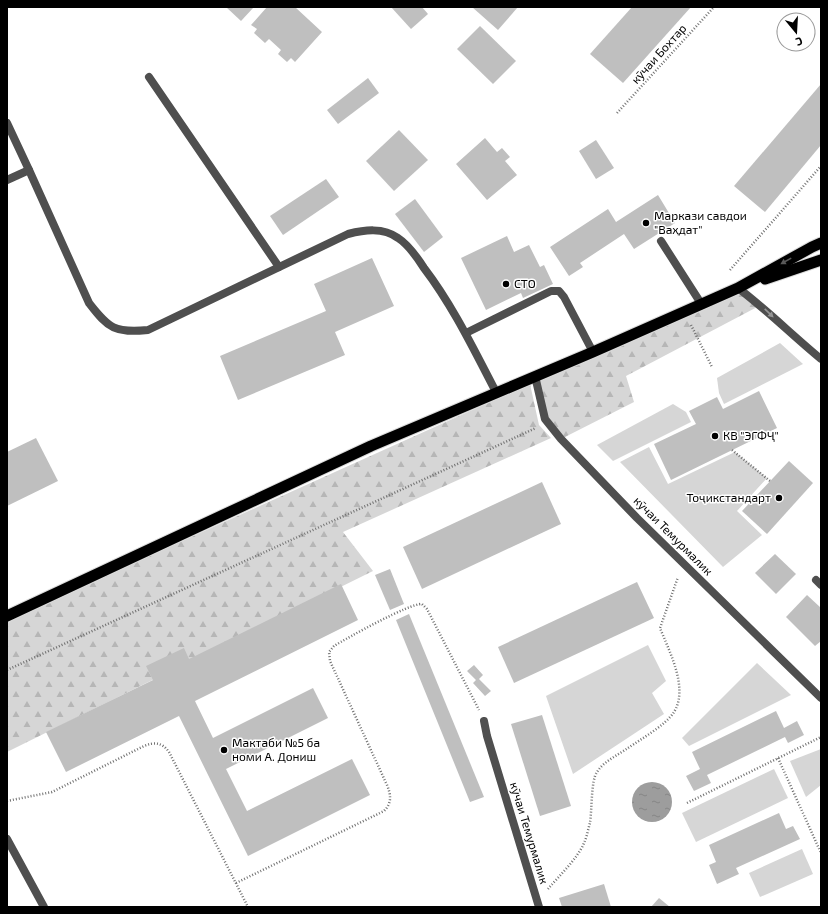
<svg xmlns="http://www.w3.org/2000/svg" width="828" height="914" font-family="'Exo 2',sans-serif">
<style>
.green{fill:#d6d6d6}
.forest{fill:url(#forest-firs)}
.water{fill:url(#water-ripples)}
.building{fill:#bfbfbf}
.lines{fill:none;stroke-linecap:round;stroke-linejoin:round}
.trunk-casing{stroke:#dbdbdb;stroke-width:13}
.path{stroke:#717171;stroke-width:2.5;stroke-dasharray:1 2;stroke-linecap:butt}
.service{stroke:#4f4f4f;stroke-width:8}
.minor{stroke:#4f4f4f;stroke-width:8}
.tertiary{stroke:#4f4f4f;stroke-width:8}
.trunk{stroke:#000;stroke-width:11}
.oneway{fill:#595959}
.oneway2{fill:#959595}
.poi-dot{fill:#000;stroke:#fff;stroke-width:1.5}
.labels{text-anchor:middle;stroke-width:3;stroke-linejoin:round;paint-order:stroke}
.street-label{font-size:12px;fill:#000;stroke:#fff}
.poi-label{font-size:12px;fill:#000;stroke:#fff;text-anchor:start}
</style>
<defs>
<pattern id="forest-firs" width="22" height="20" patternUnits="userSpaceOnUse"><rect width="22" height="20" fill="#d6d6d6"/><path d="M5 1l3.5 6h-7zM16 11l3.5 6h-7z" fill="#b6b6b6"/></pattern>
<pattern id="water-ripples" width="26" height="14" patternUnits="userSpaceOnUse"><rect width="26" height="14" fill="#9d9d9d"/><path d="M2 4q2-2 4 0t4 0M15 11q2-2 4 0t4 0" fill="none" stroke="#858585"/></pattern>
</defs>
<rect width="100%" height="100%" fill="#fff"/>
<g class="green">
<path d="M780,343L803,364L724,404L719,393L717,378Z"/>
<path d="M673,404L686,412L691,422L613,461L597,445Z"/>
<path d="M649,447L668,484L735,452L767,478L737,511L762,535L723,567L620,462Z"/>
<path d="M648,645L666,681L652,693L664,714L573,774L546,696Z"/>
<path d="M757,663L791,695L689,746L682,738Z"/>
<path d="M821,749V785L806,797L790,761Z"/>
<path d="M774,769L788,798L696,842L682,813Z"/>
<path d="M802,849L813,874L760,897L749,873Z"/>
</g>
<g class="forest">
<path d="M738,288L761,305L626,376L634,402L561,439L545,419L535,376Z"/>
<path d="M530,384L539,425L551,438L343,532L373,571L7,752V620Z"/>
</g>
<circle class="water" cx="652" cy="802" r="20"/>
<g class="building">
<path d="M226,7H254L241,21Z"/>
<path d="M267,7H295L322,32L295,62L291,58L287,62L278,54L281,50L269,39L265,43L254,33L257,29L251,25Z"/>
<path d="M391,7H422L428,14L411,29Z"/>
<path d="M472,7H518L498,30Z"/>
<path d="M632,7H691L623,83L590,54Z"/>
<path d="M480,26L516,61L493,84L457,49Z"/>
<path d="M368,78L379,93L338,124L327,110Z"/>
<path d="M821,84V145L765,212L734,186Z"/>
<path d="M399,130L428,160L394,191L366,161Z"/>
<path d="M485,138L497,152L502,148L510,157L505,161L517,175L487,200L456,164Z"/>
<path d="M596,140L614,168L596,179L579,151Z"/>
<path d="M326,179L339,197L283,235L270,216Z"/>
<path d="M658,195L675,223L634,249L624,234L580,263L583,267L569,276L550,247L608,209L616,222Z"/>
<path d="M415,199L443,237L424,252L395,214Z"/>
<path d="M507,236L514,252L529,245L540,267L544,265L553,284L523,298L521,293L486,310L461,258Z"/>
<path d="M372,258L394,306L335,332L345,355L238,400L220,356L326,311L314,284Z"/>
<path d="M759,391L777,428L671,480L654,444L696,424L689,411L717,397L723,409Z"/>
<path d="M36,438L58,481L7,506V452Z"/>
<path d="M789,461L813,483L767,534L742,511Z"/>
<path d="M542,482L561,524L422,589L403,547Z"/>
<path d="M775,554L796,574L776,594L755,573Z"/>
<path d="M390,569L404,604L390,610L375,575Z"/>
<path d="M637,582L654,618L514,683L498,647Z"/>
<path d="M341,584L358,620L195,701L213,738L313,688L328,718L226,769L247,811L352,759L370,795L248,856L179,716L66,772L46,732L153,680L146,666L184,648L189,659Z"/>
<path d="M807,595L821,608V641L815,646L786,617Z"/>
<path d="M409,614L484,797L470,802L396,620Z"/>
<path d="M474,665L483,675L479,679L491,691L485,696L473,683L476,680L467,671Z"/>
<path d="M776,711L784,728L797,721L804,735L788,743L785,737L707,775L711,783L694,791L686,776L700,769L692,752Z"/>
<path d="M542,715L571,806L540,816L511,724Z"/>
<path d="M779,813L786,829L793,826L800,839L736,868L739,874L717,884L709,865L716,862L709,845Z"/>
<path d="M604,884L611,907H562L559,898Z"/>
<path d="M659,898L670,907H651Z"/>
</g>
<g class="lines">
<g class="trunk-casing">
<g id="trunk">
<path d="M765,279L821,260"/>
<path d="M7,616L371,446L593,352L738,288L812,247L821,243"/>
</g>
</g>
<g class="path">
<path d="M617,113L714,7"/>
<path d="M730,270L821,166"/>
<path d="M691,325L712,367"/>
<path d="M732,450L770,481"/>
<path d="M7,670L536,428"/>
<path d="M778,758L821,853"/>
<path d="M7,801L52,792L144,746C154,742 162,742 169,752L248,907"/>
<path d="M687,803L821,737"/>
<path d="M236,883L384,811C392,803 391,795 387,785L330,661L329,652L334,646C347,638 410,603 422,604L427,609L479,710"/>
<path d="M548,889C559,876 578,858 584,843C587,837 588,829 590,823C592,810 591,780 597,772C604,761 618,755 628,748C641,739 666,725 674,712C689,688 669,651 660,628L678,577"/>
</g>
<g class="service">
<path d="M661,241L702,305"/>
<path d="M466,333L551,291H559L564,297L593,352"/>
<path d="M816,580L821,585"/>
<path d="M484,721L487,736L539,907"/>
<path d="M7,839L44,907"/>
</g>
<g class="minor">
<path d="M149,77L279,267"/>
<path d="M7,123L29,170"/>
<path d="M7,180L29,170L89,303C109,329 115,333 148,330L348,234C364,230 383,227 398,238C409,245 417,257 424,268C453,306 474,350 496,392"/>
<path d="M535,376L545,419L561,439L637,518L821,698"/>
</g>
<path class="tertiary" d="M738,288C767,310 793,336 821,359"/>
<use href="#trunk" class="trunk"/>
</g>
<defs><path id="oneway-solid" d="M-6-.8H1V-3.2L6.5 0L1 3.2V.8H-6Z"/></defs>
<use class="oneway" href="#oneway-solid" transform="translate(786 261) rotate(151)"/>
<use class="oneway2" href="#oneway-solid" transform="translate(769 313) rotate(44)"/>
<g class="poi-dot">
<circle cx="646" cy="223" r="4"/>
<circle cx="506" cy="284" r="4"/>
<circle cx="715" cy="436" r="4"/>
<circle cx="779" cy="498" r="4"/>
<circle cx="224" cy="750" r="4"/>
</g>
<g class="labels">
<g class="street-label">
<text transform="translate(659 54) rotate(-48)" y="4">кӯчаи Бохтар</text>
<text transform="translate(673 536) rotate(45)" y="4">кӯчаи Темурмалик</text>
<text transform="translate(529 833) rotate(73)" y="4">кӯчаи Темурмалик</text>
</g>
<g class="poi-label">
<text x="654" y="220">Маркази савдои<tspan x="654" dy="14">"Ваҳдат"</tspan></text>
<text x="514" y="288">СТО</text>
<text x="723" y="440">КВ "ЭГФҶ"</text>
<text x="771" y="502" text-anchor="end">Тоҷикстандарт</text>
<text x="232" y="747">Мактаби №5 ба<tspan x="232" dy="14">номи А. Дониш</tspan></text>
</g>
</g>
<rect width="828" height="914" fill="none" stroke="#000000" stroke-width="16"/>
<g transform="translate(796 32) rotate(162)"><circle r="19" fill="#ffffff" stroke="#999999"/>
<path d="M0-3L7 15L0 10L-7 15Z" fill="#000000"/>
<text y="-6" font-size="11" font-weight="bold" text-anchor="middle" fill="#000000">С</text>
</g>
</svg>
